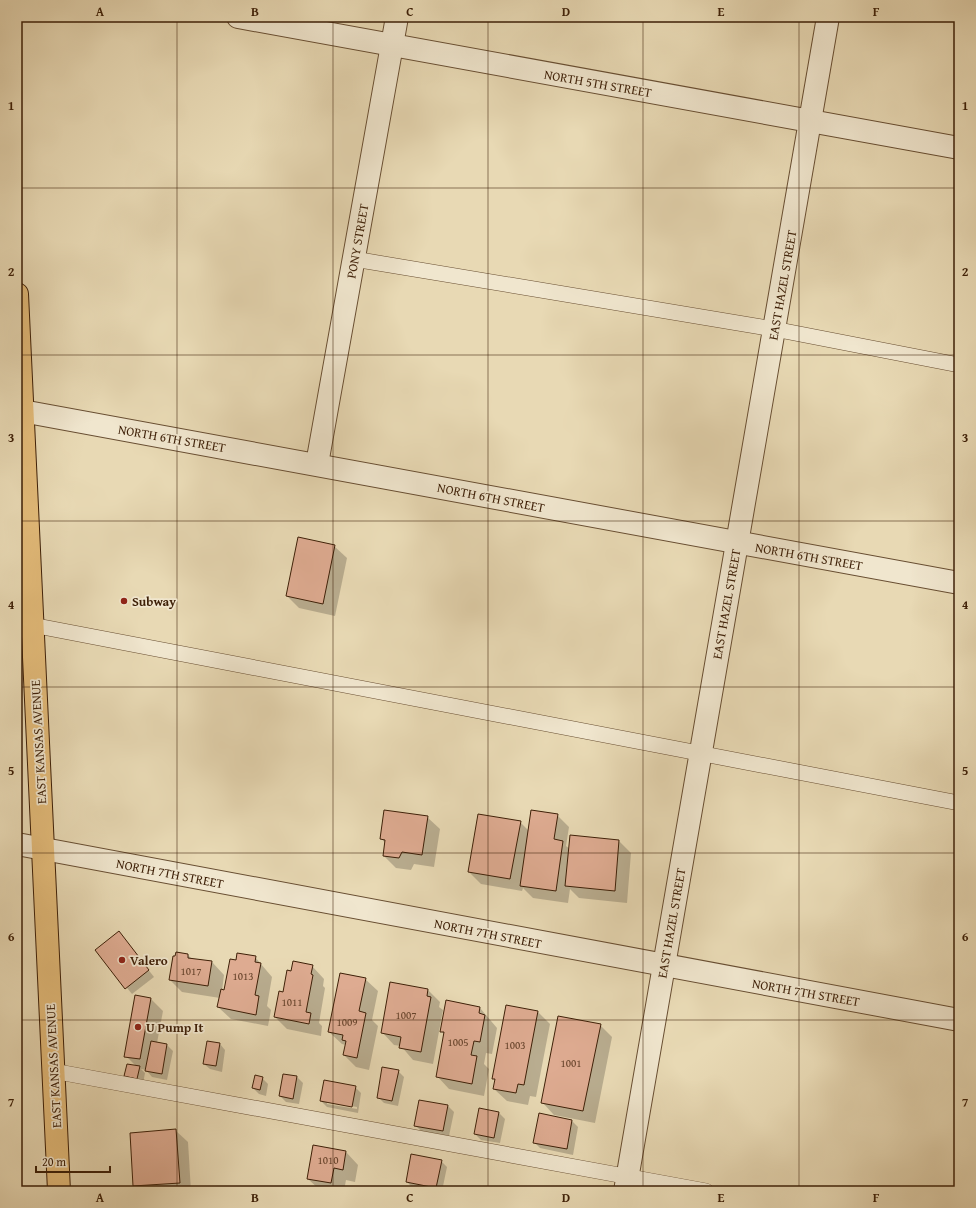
<svg xmlns="http://www.w3.org/2000/svg" width="976" height="1208" font-family="'Gentium Book Plus',serif">
<style>
.shadow{fill:#0003;fill-rule:evenodd}
.building{fill:#deab91;stroke:#3d1f07}
.lines{fill:none;stroke-linecap:round;stroke-linejoin:round}
.lane-casing{stroke:#684e32;stroke-width:16}
.street-casing{stroke:#684e32;stroke-width:24}
.primary-casing{stroke:#3d1f07;stroke-width:24}
.lane{stroke:#f0e6ce;stroke-width:15}
.street{stroke:#f0e6ce;stroke-width:22}
.primary{stroke:#e4bc7a;stroke-width:22}
.grid{fill:none;stroke:#3d1f07;stroke-width:1;stroke-opacity:0.55}
.poi-dot{fill:#8f2418;stroke:#f0e6ce;stroke-width:1.5}
.labels{text-anchor:middle;stroke-width:3.5;stroke-linejoin:round;paint-order:stroke}
.number-label{font-size:11px;fill:#65422a}
.street-label{font-size:13px;fill:#3d1f07;stroke:#f0e6ce}
.poi-label{font-size:13px;font-weight:bold;fill:#3d1f07;stroke:#f0e6ce;text-anchor:start}
.neatline{fill:none;stroke:#3d1f07;stroke-width:1.5}
.grid-label{font-size:13px;text-anchor:middle;font-weight:bold;fill:#3d1f07}
</style>
<rect width="100%" height="100%" fill="#e8d9b4"/>
<filter id="stains"><feTurbulence type="fractalNoise" baseFrequency=".005" numOctaves="4"/><feColorMatrix values="0 0 0 0 .2 0 0 0 0 .09 0 0 0 0 .02 0 0 0 .5 -.17"/></filter>
<radialGradient id="worn" r=".72"><stop offset=".6" stop-color="#630" stop-opacity="0"/><stop offset="1" stop-color="#630" stop-opacity=".3"/></radialGradient>
<g class="shadow">
<path d="M334,546L347,558L335,616L299,608L287,596Z"/>
<path d="M557,815L569,827L566,846L570,849L619,841L631,853L627,903L579,898L570,889L568,903L533,898L523,888L522,891L481,884L469,872L520,822L529,831Z"/>
<path d="M427,817L440,829L434,867L414,864L411,870L396,868L384,856L385,843L381,838Z"/>
<path d="M119,932L154,977L132,994L96,950Z"/>
<path d="M188,955L193,960L212,962L224,975L222,991H225L237,961L255,957L272,977L267,1006L271,1010L268,1026L231,1019L218,1007L220,998L182,992L170,980Z"/>
<path d="M312,966L324,979L323,986L325,988L319,1023L322,1026L321,1036L287,1029L275,1017L292,972Z"/>
<path d="M365,979L378,991L372,1020L378,1026L369,1070L356,1067L344,1055L346,1045L342,1044L329,1032Z"/>
<path d="M428,990L440,1002L439,1007L443,1010L433,1064L413,1060L401,1046L394,1045L382,1032Z"/>
<path d="M151,999L163,1011L157,1043L167,1045L173,1051L167,1080L152,1077L146,1070L141,1069L145,1073L143,1084L131,1082L125,1076L136,1066L126,1056Z"/>
<path d="M480,1008L497,1028L492,1054L486,1053L484,1064L489,1069L484,1096L449,1089L437,1076L445,1035L441,1031Z"/>
<path d="M538,1012L550,1024L536,1097L530,1096L528,1105L507,1101L494,1089L496,1081L493,1078Z"/>
<path d="M600,1025L612,1037L595,1123L554,1115L542,1102Z"/>
<path d="M220,1044L225,1050L222,1072L210,1069L204,1064Z"/>
<path d="M398,1071L404,1077L398,1106L384,1103L378,1097Z"/>
<path d="M284,1075L297,1077L303,1083L299,1104L286,1102L280,1096Z"/>
<path d="M262,1078L268,1084L266,1096L259,1094L253,1088Z"/>
<path d="M355,1087L361,1093L358,1113L327,1107L321,1101ZM327,1102L357,1107V1109L327,1104Z"/>
<path d="M448,1106L454,1112L449,1136L421,1131L415,1125Z"/>
<path d="M499,1113L505,1119L500,1143L481,1140L475,1134Z"/>
<path d="M540,1114L572,1121L578,1127L573,1155L540,1148L534,1142Z"/>
<path d="M175,1130L188,1142L191,1191H140L134,1186Z"/>
<path d="M346,1152L358,1165L355,1182L346,1180L344,1191H321L308,1179Z"/>
<path d="M441,1161L447,1167L442,1191H428L413,1188L407,1182Z"/>
</g>
<g class="building">
<path d="M298,537L335,545L323,604L286,596Z"/>
<path d="M384,810L428,816L422,855L402,852L399,858L383,856L385,840L380,839Z"/>
<path d="M531,810L558,814L554,839L563,841L556,891L520,886Z"/>
<path d="M478,814L521,821L510,879L468,872Z"/>
<path d="M570,835L619,840L615,891L565,886Z"/>
<path d="M119,931L149,970L125,989L95,950Z"/>
<path d="M176,952L188,954V958L212,961L208,986L169,980L173,956H175Z"/>
<path d="M237,953L256,956L255,962L261,963L255,995L259,996L256,1015L217,1007L221,989L224,990L230,959L236,960Z"/>
<path d="M293,961L313,965L311,974L313,975L306,1012L311,1013L309,1024L274,1017L279,991L283,992L287,970L291,971Z"/>
<path d="M340,973L366,978L359,1011L366,1013L357,1058L343,1055L346,1041L342,1040L343,1035L328,1032Z"/>
<path d="M390,982L428,989L427,996L431,997L421,1052L399,1048L401,1037L381,1033Z"/>
<path d="M135,995L151,998L140,1059L124,1057Z"/>
<path d="M446,1000L480,1007L479,1013L485,1015L480,1042L474,1041L471,1055L477,1056L472,1084L436,1077L444,1032H440Z"/>
<path d="M506,1005L538,1011L524,1085L518,1084L516,1093L493,1089L495,1079H492Z"/>
<path d="M558,1016L601,1024L583,1111L541,1103Z"/>
<path d="M151,1041L167,1044L162,1074L145,1071Z"/>
<path d="M207,1041L220,1043L216,1066L203,1064Z"/>
<path d="M127,1064L140,1066L137,1079L124,1076Z"/>
<path d="M382,1067L399,1070L392,1101L377,1098Z"/>
<path d="M283,1074L297,1076L293,1099L279,1096Z"/>
<path d="M255,1075L263,1077L260,1090L252,1088Z"/>
<path d="M324,1080L356,1086L352,1107L320,1101Z"/>
<path d="M419,1100L448,1105L443,1131L414,1126Z"/>
<path d="M479,1108L499,1112L494,1138L474,1134Z"/>
<path d="M539,1113L572,1120L567,1149L533,1143Z"/>
<path d="M176,1129L180,1183L133,1186L130,1133Z"/>
<path d="M313,1145L346,1151L343,1170L334,1168L331,1183L307,1179Z"/>
<path d="M411,1154L442,1160L436,1188L406,1182Z"/>
</g>
<g class="lines">
<g class="lane-casing">
<g id="lane">
<path d="M354,259L774,329L959,365"/>
<path d="M32,625L959,803"/>
<path d="M53,1071L706,1191"/>
</g>
</g>
<g class="street-casing">
<g id="street">
<path d="M238,17L959,148"/>
<path d="M22,411L959,583"/>
<path d="M317,464L397,17"/>
<path d="M17,844L959,1020"/>
<path d="M625,1191L828,17"/>
</g>
</g>
<g class="primary-casing">
<path id="primary" d="M17,294L59,1191"/>
</g>
<use href="#lane" class="lane"/>
<use href="#street" class="street"/>
<use href="#primary" class="primary"/>
</g>
<path class="grid" d="M177,17V1191M333,17V1191M488,17V1191M643,17V1191M799,17V1191M17,188H959M17,355H959M17,521H959M17,687H959M17,853H959M17,1020H959"/>
<g class="poi-dot">
<circle cx="124" cy="601" r="4"/>
<circle cx="122" cy="960" r="4"/>
<circle cx="138" cy="1027" r="4"/>
</g>
<g class="labels">
<g class="number-label">
<text x="191" y="975">1017</text>
<text x="243" y="980">1013</text>
<text x="292" y="1006">1011</text>
<text x="406" y="1019">1007</text>
<text x="347" y="1026">1009</text>
<text x="458" y="1046">1005</text>
<text x="515" y="1049">1003</text>
<text x="571" y="1067">1001</text>
<text x="328" y="1164">1010</text>
</g>
<g class="street-label">
<text transform="translate(598 83) rotate(10)" y="5">NORTH 5TH STREET</text>
<text transform="translate(357 241) rotate(-80)" y="5">PONY STREET</text>
<text transform="translate(782 285) rotate(-80)" y="5">EAST HAZEL STREET</text>
<text transform="translate(172 438) rotate(10)" y="5">NORTH 6TH STREET</text>
<text transform="translate(491 497) rotate(11)" y="5">NORTH 6TH STREET</text>
<text transform="translate(809 556) rotate(10)" y="5">NORTH 6TH STREET</text>
<text transform="translate(726 604) rotate(-80)" y="5">EAST HAZEL STREET</text>
<text transform="translate(38 742) rotate(-93)" y="5">EAST KANSAS AVENUE</text>
<text transform="translate(170 873) rotate(11)" y="5">NORTH 7TH STREET</text>
<text transform="translate(671 923) rotate(-80)" y="5">EAST HAZEL STREET</text>
<text transform="translate(488 933) rotate(11)" y="5">NORTH 7TH STREET</text>
<text transform="translate(806 992) rotate(10)" y="5">NORTH 7TH STREET</text>
<text transform="translate(53 1066) rotate(-93)" y="5">EAST KANSAS AVENUE</text>
</g>
<g class="poi-label">
<text x="132" y="606">Subway</text>
<text x="130" y="965">Valero</text>
<text x="146" y="1032">U Pump It</text>
</g>
</g>
<rect width="976" height="1208" fill="none" stroke="#e8d9b4" stroke-width="44"/>
<path d="M36 1166v6h74v-6" fill="none" stroke="#3d1f07" stroke-width="2"/>
<text x="42" y="1166" font-size="12" fill="#3d1f07" stroke="#f0e6ce" stroke-width="3" paint-order="stroke">20 m</text>
<rect x="22" y="22" width="932" height="1164" class="neatline"/>
<g class="grid-label">
<text x="100" y="16">A</text>
<text x="255" y="16">B</text>
<text x="410" y="16">C</text>
<text x="566" y="16">D</text>
<text x="721" y="16">E</text>
<text x="876" y="16">F</text>
<text x="11" y="110">1</text>
<text x="965" y="110">1</text>
<text x="11" y="276">2</text>
<text x="965" y="276">2</text>
<text x="11" y="442">3</text>
<text x="965" y="442">3</text>
<text x="11" y="609">4</text>
<text x="965" y="609">4</text>
<text x="11" y="775">5</text>
<text x="965" y="775">5</text>
<text x="11" y="941">6</text>
<text x="965" y="941">6</text>
<text x="11" y="1107">7</text>
<text x="965" y="1107">7</text>
<text x="100" y="1202">A</text>
<text x="255" y="1202">B</text>
<text x="410" y="1202">C</text>
<text x="566" y="1202">D</text>
<text x="721" y="1202">E</text>
<text x="876" y="1202">F</text>
</g>
<rect width="100%" height="100%" filter="url(#stains)"/>
<rect width="100%" height="100%" fill="url(#worn)"/>
</svg>
